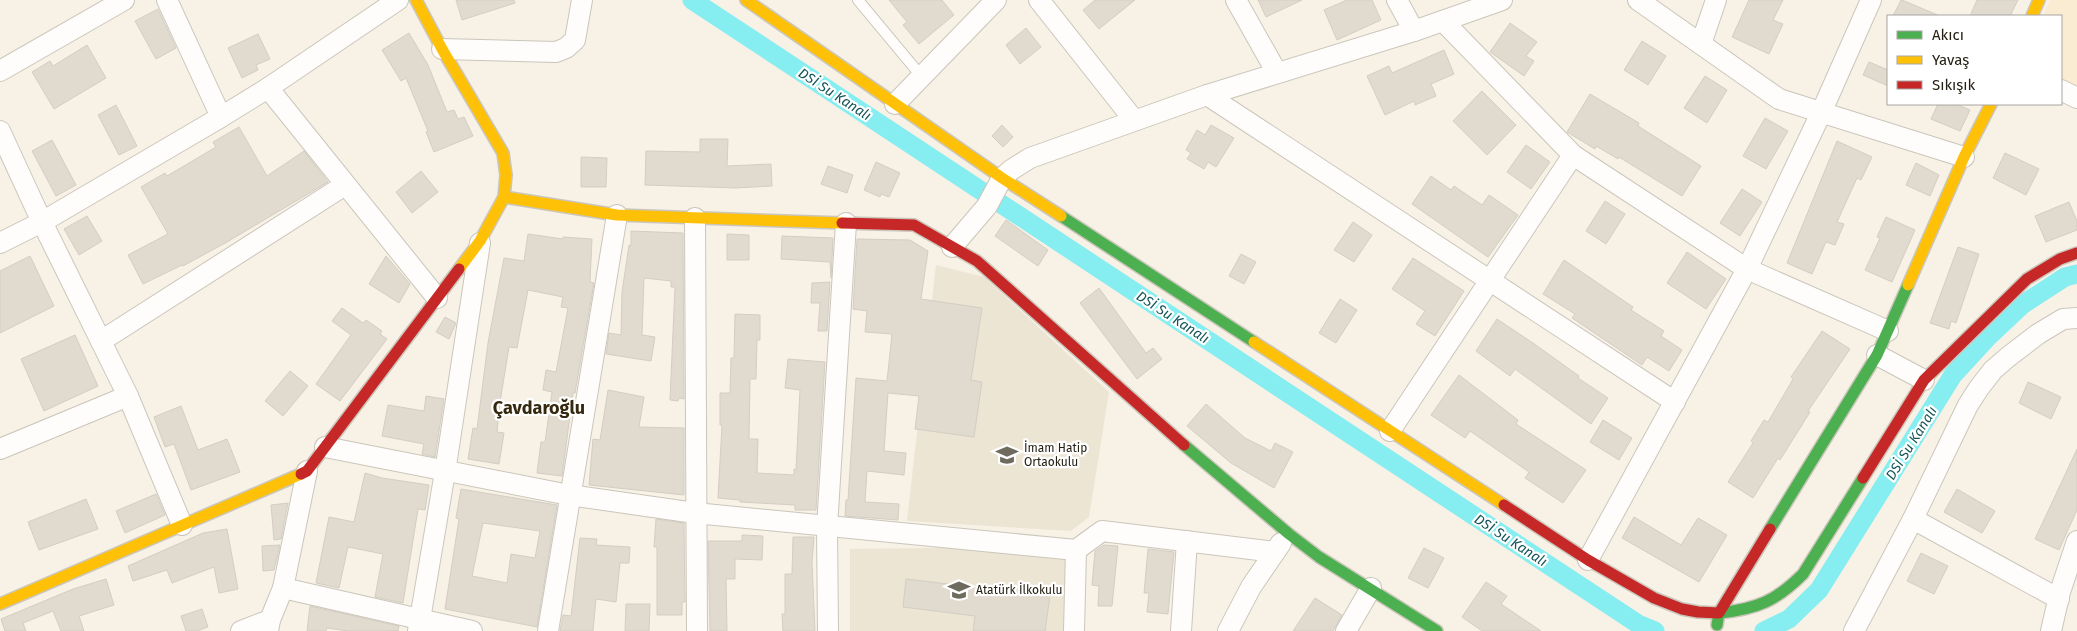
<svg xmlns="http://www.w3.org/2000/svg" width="2077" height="631" font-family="'Fira Sans',sans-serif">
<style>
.built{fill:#f9ecd2}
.education{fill:#ede5d4}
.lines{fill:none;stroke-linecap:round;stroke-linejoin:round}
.canal{stroke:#86edf0;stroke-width:19}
.building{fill:#e0dacf;stroke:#d3cdc3;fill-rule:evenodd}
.lane-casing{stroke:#cbc6bb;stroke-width:12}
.street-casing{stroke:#cbc6bb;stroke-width:22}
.fast-casing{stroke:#cbc6bb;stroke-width:14}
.slow-casing{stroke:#cbc6bb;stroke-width:14}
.jam-casing{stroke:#cbc6bb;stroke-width:14}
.lane{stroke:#fefdfb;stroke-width:10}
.street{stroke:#fefdfb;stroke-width:20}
.fast{stroke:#4caf50;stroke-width:11}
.slow{stroke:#ffc107;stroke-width:11}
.jam{stroke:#c62828;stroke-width:11}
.labels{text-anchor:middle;stroke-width:4.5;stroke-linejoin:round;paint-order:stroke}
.poi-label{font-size:12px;fill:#262115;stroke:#fff;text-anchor:start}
.water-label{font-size:14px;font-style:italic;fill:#155559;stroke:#fff}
.district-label{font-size:18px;font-weight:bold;fill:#34280e;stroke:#fff}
</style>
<rect width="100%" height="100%" fill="#f7f1e6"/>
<path class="built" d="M2050,0H2077V98L2061,90V16H2043Z"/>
<g class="education">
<path d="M936,265L984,277L1109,392L1089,517L1071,531L907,521Z"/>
<path d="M1070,546L1064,631H850V549Z"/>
</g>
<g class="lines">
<g class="canal">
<path d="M692,0L1638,624L1655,631"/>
<path d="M1764,631L1789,619L1819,590L1953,375L1988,337L2022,305L2065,277L2077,274"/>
</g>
</g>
<g class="building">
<path d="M456,0H514L515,3L462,20Z"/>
<path d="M889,0H942L954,15L919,44L903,25L907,22Z"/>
<path d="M1095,0H1135L1099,29L1083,10Z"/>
<path d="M1258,0H1302L1266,17Z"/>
<path d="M1347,0H1372L1381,20L1337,40L1324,10Z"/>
<path d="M1749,0H1783L1773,20L1783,24L1769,54L1732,37Z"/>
<path d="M1901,0H1902L1940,16H1893Z"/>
<path d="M1977,0H2018L2010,16H1970Z"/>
<path d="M158,9L176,48L156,59L135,21Z"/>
<path d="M1510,23L1537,42L1526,56L1534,61L1524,76L1490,52Z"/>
<path d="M1026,28L1041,47L1020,64L1006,45Z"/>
<path d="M409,33L428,65L447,112L454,110L458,119L464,117L473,136L434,152L426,132L428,131L406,78L401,81L382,50Z"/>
<path d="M258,34L270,59L256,65L258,70L242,78L228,48Z"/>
<path d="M1642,41L1666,56L1648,85L1624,70Z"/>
<path d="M87,45L106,78L54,109L32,72L50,61L53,66Z"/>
<path d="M1444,50L1454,74L1431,84L1436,96L1415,105L1414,101L1385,115L1367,76L1389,66L1392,73Z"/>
<path d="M1869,62L1888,70V86L1863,75Z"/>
<path d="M1705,76L1727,90L1707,123L1684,108Z"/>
<path d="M1482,91L1516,125L1487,155L1453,121Z"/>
<path d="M1590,94L1639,123L1638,126L1701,166L1682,196L1619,157L1618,159L1596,146L1595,149L1567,132Z"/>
<path d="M1938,104H1956L1970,110L1960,131L1931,119Z"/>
<path d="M116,105L137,146L119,155L98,115Z"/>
<path d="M1765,118L1788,131L1766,169L1743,156Z"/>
<path d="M1002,125L1013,137L1003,147L992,136Z"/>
<path d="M1211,125L1234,138L1216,167L1208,162L1204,169L1187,159L1191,153L1186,150L1197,130L1205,135Z"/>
<path d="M239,127L267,176L304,151L328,182L227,242L183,266L182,265L143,284L128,255L168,234L141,187L165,173L167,176L216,147L213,142Z"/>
<path d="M700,139H728L727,166L771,164L772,186L735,188L645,185L646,151L700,152Z"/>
<path d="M52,140L76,185L56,196L32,151Z"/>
<path d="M1837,141L1872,157L1861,180L1857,178L1837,222L1844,224L1835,245L1826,242L1812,274L1787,263Z"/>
<path d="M1526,145L1550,162L1531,189L1507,172Z"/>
<path d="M2005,153L2039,169L2026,195L1993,178Z"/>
<path d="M581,157L607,158L606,187H581Z"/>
<path d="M876,162L900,173L889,197L881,194L880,197L864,190Z"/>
<path d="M1916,163L1939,175L1930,196L1906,185Z"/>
<path d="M828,166L853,175L847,193L821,184Z"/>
<path d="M421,171L438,192L412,213L396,192Z"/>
<path d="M1431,176L1451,190L1454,186L1482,205L1489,195L1518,215L1488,257L1412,204Z"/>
<path d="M1742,189L1762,202L1740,236L1720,223Z"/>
<path d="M1605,201L1625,214L1606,244L1586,231Z"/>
<path d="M2069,202L2077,221V230L2046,242L2035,216Z"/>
<path d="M87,216L102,241L79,255L64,229Z"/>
<path d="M1886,217L1915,230L1892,282L1865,270L1880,238L1877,237Z"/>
<path d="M1006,220L1048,250L1038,266L995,236Z"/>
<path d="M1353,222L1372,235L1354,262L1334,250Z"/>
<path d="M631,231L683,233L684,399L679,398L678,401L670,400L675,287H671V281L644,278L642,335L655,337L651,361L606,354L609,333L621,335L622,292L629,245L631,246Z"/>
<path d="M528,234L563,239V237L592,239L590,282L594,283L575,393H573L562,476L537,473L541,442H545L552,392L543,390L546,370L556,372L568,308L561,307L563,297L528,290L517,348L509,347L500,402L497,432L504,433L499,464L468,459L473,428L477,429L488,343L504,258L524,261Z"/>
<path d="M727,234L749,235V260H727Z"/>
<path d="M782,236L833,238L831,278L830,262L781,259Z"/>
<path d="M857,239L910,240L928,251L921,299L982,308L971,380L982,382L974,437L915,429L919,396L888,393L884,451L906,453L904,475L867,471L865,502L899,504L898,520L845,516L846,500H848L856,378L887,381L892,334L865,332L867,311L853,309Z"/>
<path d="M1958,247L1979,254L1956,323L1951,321L1949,329L1930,323Z"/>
<path d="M1687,252L1726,279L1706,309L1667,283Z"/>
<path d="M1241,254L1256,262L1244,284L1229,276Z"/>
<path d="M30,256L54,306L0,333V271Z"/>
<path d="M386,256L410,284L399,303L369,284Z"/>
<path d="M1413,258L1464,291L1435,336L1416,324L1425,311L1392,289Z"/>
<path d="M1564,260L1633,307L1631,310L1664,331L1661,336L1682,350L1669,371L1647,357L1642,365L1572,318L1575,314L1543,294Z"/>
<path d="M830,282L827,331H818L820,303H811L812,283Z"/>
<path d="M1099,288L1146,353L1153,348L1162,359L1137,379L1080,303Z"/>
<path d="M1340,299L1357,310L1336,343L1319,333Z"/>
<path d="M342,308L363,323L366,320L382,331L380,334L387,339L340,401L316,384L351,335L332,321Z"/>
<path d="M735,314L760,315V340H757L756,379H750L749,439H758L757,473L794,475V469L796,470L800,390L785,388L788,359L825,362L816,510H795V505L740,502V500L718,498L722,425H720V393H730L731,358H734Z"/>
<path d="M445,317L456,323L449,339L436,332Z"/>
<path d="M1497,319L1533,343L1579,376L1578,378L1608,398L1591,424L1515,369L1510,376L1476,351Z"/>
<path d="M1822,331L1850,349L1808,411L1810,412L1780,460L1778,458L1753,498L1728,482L1753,443L1751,441L1764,420L1768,422L1793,379L1791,377Z"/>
<path d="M75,335L98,386L44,411L21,359Z"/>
<path d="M290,371L308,386L283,416L265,401Z"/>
<path d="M1459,375L1518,420L1516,424L1586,470L1563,503L1525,478L1529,472L1470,431L1465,438L1431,415Z"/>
<path d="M2028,382L2061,397L2051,419L2019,403Z"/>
<path d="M608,390L644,397L639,427L684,428V495L589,485L593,439L600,440Z"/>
<path d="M426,396L444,399L435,457L422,454L424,444L382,436L388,405L424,411Z"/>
<path d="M1206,404L1245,438L1271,451L1275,443L1293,452L1274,488L1231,463L1187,426Z"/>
<path d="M181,406L198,450L227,439L240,472L191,490L174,444L165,447L154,417Z"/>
<path d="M1603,420L1632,438L1619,460L1590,442Z"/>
<path d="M2077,449V510L2059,550L2035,539Z"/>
<path d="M365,473L382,478L429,485L425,510L418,509L403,603L375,597L383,554L348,547L339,588L316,583L329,517L354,522Z"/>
<path d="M461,489L557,505L537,627L445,609L459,519L456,518ZM483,523L540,531L535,558L511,554L507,583L472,576Z"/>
<path d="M1957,489L1995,511L1982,533L1944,512Z"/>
<path d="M156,494L165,515L125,533L116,511Z"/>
<path d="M86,499L98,529L39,550L28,522Z"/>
<path d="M288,503L281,539L274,540L271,505Z"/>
<path d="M1634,517L1681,545L1698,518L1727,535L1699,582L1622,538Z"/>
<path d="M656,519L684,523L685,602H682V615H657V547H654Z"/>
<path d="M227,529L238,589L219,593L214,567L172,583L167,570L133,581L128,566L203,533Z"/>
<path d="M742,535L763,536L762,560L735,559V579H726L727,631H710L708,541H742Z"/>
<path d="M793,537H814L812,562L815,631H783L782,614H785V574H792Z"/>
<path d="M580,538L597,539L596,545L630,547L629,563H620L616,602L596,599L593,631H560L563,615L571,616Z"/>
<path d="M280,545L274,570L263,571L262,546Z"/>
<path d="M1104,545L1118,546L1112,606H1098L1099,586L1092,585L1095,551Z"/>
<path d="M1424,548L1444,558L1428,588L1408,578Z"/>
<path d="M1148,549L1174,552L1168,614L1147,612L1149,593H1144Z"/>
<path d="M1921,553L1948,566L1934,594L1907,581Z"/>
<path d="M106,579L114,605L79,616L84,631H61L53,611L23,623L26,631H5L1,619L73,589Z"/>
<path d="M906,579L1050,596L1045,631H973L975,616L903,607Z"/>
<path d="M1486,582L1507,596L1501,604L1541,631H1482L1462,617Z"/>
<path d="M1315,598L1342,615L1333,631H1293Z"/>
<path d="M626,604H650L649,631H625Z"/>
<path d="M310,606L399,626L398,631H348L327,628L326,631H307Z"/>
<path d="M202,609L208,627L197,631H186L181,616Z"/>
</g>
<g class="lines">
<g class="lane-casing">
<path id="lane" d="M858,0L922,77"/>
</g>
<g class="street-casing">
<g id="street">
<path d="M167,0L221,117"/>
<path d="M1039,0L1134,120"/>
<path d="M1236,0L1277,73"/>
<path d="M1397,0L1414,31"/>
<path d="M1638,0L1779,99L1964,157"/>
<path d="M1443,21L1573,155L1747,269L1888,331"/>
<path d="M1701,44L1716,0"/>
<path d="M442,49L556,52L566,48L575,40L582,0"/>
<path d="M0,71L124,0"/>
<path d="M268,88L437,298"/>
<path d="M2061,90L2077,98"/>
<path d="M1207,95L1675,402"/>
<path d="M895,104L996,0"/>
<path d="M0,131L42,222L128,396L182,525"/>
<path d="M695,218L697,631"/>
<path d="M0,243L42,222L221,117L268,88L398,0"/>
<path d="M952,247L987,206L1002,178L1011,170L1030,158L1207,95L1414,31L1502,0"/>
<path d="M101,341L345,185"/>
<path d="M1877,355L1924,380"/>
<path d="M1390,431L1573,155"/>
<path d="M325,447L569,495L695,513L1076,550L1102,531L1275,552"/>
<path d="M0,449L128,396"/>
<path d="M1913,519L2059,599"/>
<path d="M1588,560L1747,269L1821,113L1871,0"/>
<path d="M283,588L472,631"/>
<path d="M241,631L270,620"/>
<path d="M268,631L270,620L283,588L307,471"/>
<path d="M418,631L445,472L480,243"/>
<path d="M548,631L617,215"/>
<path d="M828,631L827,527L846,223"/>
<path d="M1074,631L1076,550"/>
<path d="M1181,631L1187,541"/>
<path d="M1228,631L1251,587L1281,543"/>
<path d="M1346,631L1371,588"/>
<path d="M1854,631L1913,519L1968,405L1979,388L1993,370L2008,357L2038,334L2063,319L2077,318"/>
<path d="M2051,631L2060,592L2077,541"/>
</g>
</g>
<g class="fast-casing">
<g id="fast">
<path d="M1061,216L1254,342"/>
<path d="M1184,445L1289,534L1319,557L1437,631"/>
<path d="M1770,529L1877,355L1908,285"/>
<path d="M1717,625L1719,613C1757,609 1776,601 1803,574L1863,478"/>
</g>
</g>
<g class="slow-casing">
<g id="slow">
<path d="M416,0L442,49L503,153L506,175L504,197L480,241L459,269"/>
<path d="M746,0L1002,178L1061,216"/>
<path d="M2032,16L2039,0"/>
<path d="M504,197L617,215L842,223"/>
<path d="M1908,285L1964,157L1991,104"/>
<path d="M1254,342L1504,505"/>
<path d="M0,604L301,474"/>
</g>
</g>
<g class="jam-casing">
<g id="jam">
<path d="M842,223L914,225L977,261L1184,445"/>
<path d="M301,474L307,471L459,269"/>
<path d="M1863,478L1924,380L2027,279L2060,259L2077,253"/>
<path d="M1504,505L1588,560L1654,598L1682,609L1698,612L1719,613L1770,529"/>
</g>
</g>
<use href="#lane" class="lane"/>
<use href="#street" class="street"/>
<use href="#fast" class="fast"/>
<use href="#slow" class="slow"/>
<use href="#jam" class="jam"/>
</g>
<defs>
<g id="school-bare" transform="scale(1.725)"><path d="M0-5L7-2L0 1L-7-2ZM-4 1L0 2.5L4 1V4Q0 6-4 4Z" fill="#6f6a5e" stroke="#fff" stroke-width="2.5" paint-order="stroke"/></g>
</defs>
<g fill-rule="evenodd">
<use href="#school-bare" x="1007" y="455"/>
<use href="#school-bare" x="959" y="590"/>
</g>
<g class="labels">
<g class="poi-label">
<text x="1024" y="452">İmam Hatip<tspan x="1024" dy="14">Ortaokulu</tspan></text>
<text x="976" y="594">Atatürk İlkokulu</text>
</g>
<g class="water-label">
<text transform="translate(835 94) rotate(33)" y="5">DSİ Su Kanalı</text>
<text transform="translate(1173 317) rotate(33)" y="5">DSİ Su Kanalı</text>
<text transform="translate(1911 443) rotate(-58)" y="5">DSİ Su Kanalı</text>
<text transform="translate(1511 540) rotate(33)" y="5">DSİ Su Kanalı</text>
</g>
<g class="district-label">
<text x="539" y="414">Çavdaroğlu</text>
</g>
</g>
<rect x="1887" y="15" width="175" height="90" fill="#ffffff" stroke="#a8a6a1"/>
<rect x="1897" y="31" width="25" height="8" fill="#4caf50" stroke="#a8a6a1"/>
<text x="1932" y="40" font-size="15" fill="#262115">Akıcı</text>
<rect x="1897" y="56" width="25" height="8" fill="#ffc107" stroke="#a8a6a1"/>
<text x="1932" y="65" font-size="15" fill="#262115">Yavaş</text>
<rect x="1897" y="81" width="25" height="8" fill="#c62828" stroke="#a8a6a1"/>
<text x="1932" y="90" font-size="15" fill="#262115">Sıkışık</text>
</svg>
